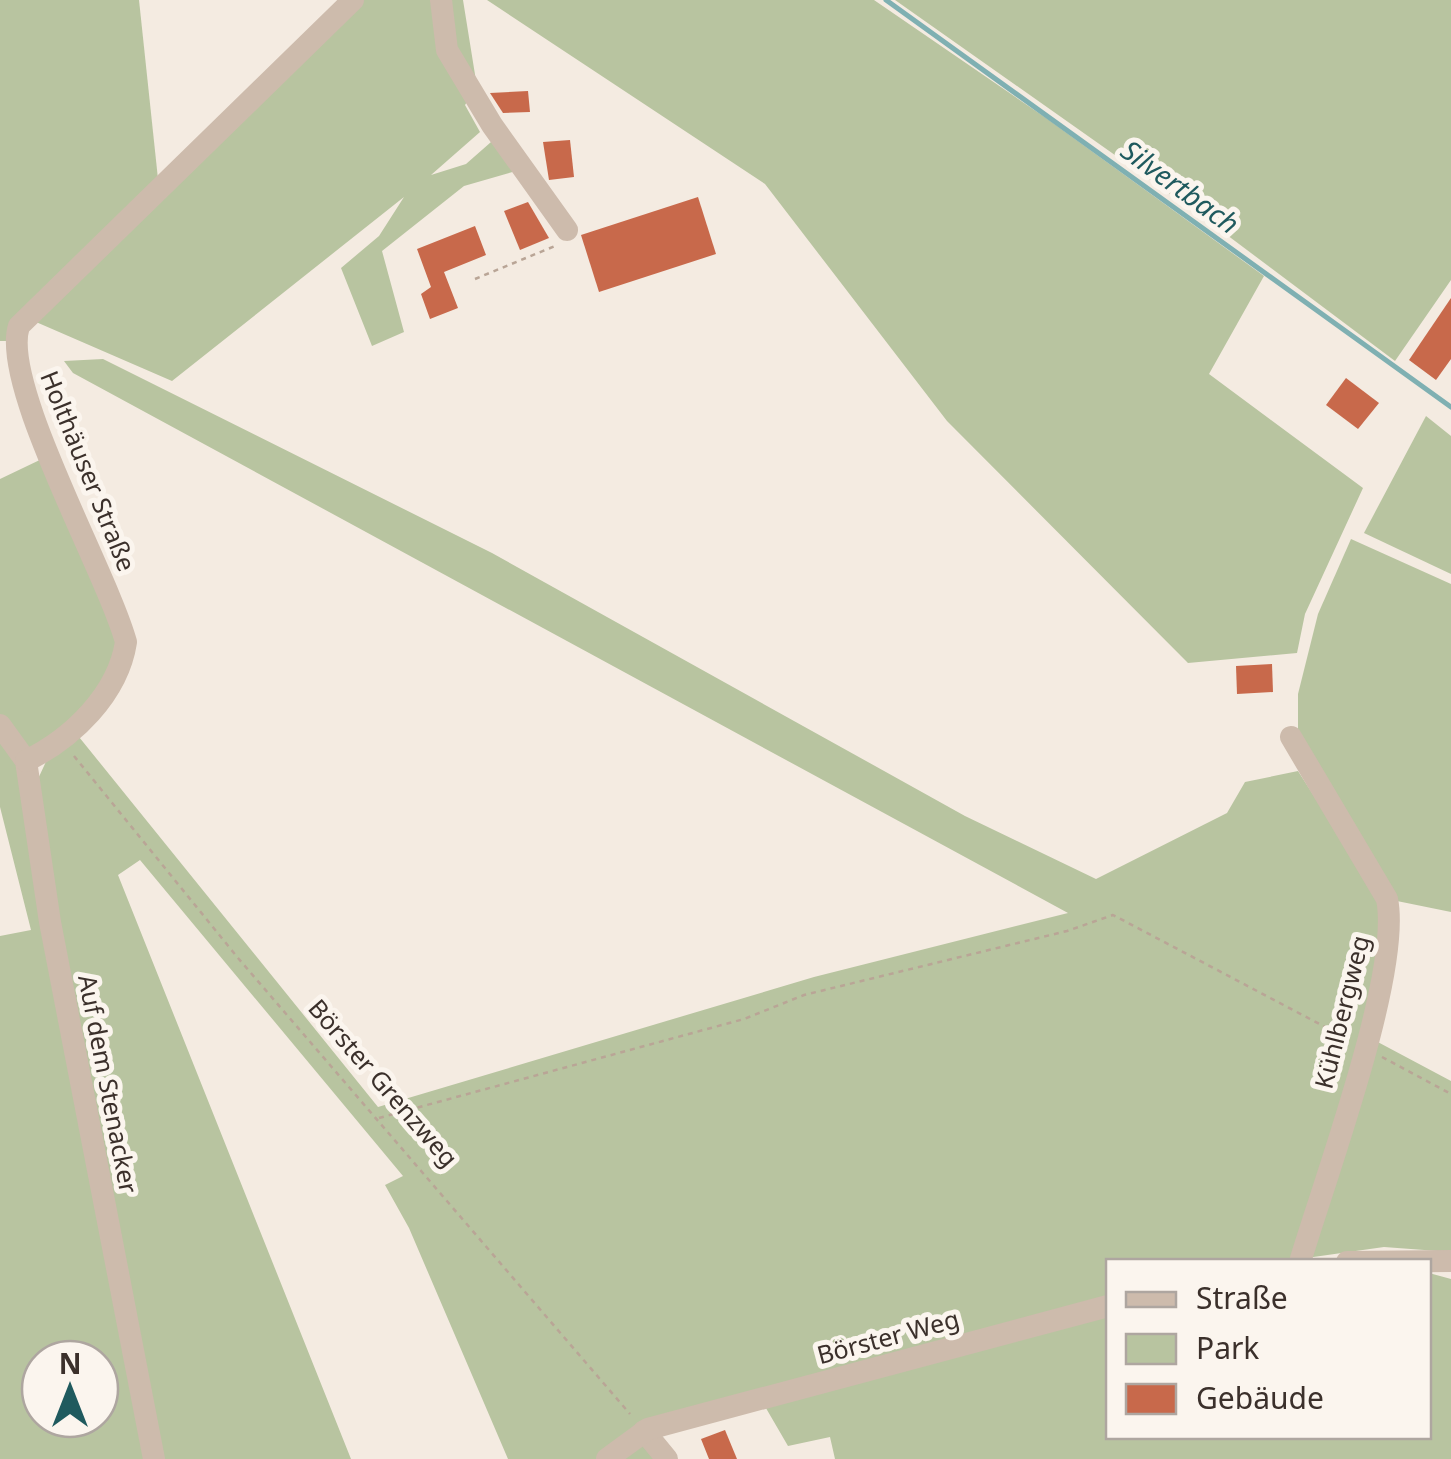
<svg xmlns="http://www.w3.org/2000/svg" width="1451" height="1459" font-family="'Noto Sans',sans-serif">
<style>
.green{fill:#b8c4a0;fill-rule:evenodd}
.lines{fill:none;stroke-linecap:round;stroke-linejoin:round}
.stream{stroke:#7fb0b2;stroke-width:5}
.building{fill:#c8694b}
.path{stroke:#b9a596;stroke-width:2.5;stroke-dasharray:5 5;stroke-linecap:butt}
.minor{stroke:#cdbbac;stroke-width:22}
.labels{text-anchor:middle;stroke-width:10;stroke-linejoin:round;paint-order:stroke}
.street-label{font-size:25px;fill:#3b302b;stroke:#fbf5ee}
.water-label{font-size:28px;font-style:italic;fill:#1f5a5e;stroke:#fbf5ee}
</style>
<rect width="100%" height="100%" fill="#f4ebe1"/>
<g class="green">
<path d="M0,0H139L158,179L10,341H0Z"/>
<path d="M361,0H463L477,87L465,105L480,132L431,175L466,164L499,135L516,171L464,186L382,251L404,332L372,346L341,268L379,236L404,197L172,381L36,322Z"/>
<path d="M487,0H874L1046,118L1264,276L1209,374L1363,488L1305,614L1297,653L1188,663L947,421L765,184Z"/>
<path d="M895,0H1451V280L1395,361L1207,220Z"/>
<path d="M103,359L492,553L965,816L1096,879L1227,813L1245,782L1298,771L1381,901L1374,1040L1451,1081V1252L1384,1247L1278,1262H1108V1297L652,1421L662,1459H508L409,1228L385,1185L403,1176L140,860L118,875L351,1459H159L31,794L50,753L75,732L378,1107L814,977L1068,913L73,373L64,361Z"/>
<path d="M1426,416L1451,436V574L1364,533Z"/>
<path d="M46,457L116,626L118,660L58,739L21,760L151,1459H0V936L31,930L0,807V479ZM40,1359H100V1419H40Z"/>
<path d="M1351,539L1451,584V912L1392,900L1298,736V694L1318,614Z"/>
<path d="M1429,1273L1451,1279V1459H835L830,1437L788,1446L763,1403L1108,1311V1436H1428Z"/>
</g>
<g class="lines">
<path class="stream" d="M886,0L1451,407"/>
</g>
<g class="building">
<path d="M528,91L530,112L503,113L490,93Z"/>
<path d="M570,140L574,177L549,180L543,142Z"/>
<path d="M698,197L716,254L599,292L581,235Z"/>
<path d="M528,202L549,238L520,250L504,211Z"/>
<path d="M475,226L486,255L444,272L458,308L430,319L421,294L431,287L417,249Z"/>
<path d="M1451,298V359L1436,380L1409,360Z"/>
<path d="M1346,378L1379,403L1358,429L1326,405Z"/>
<path d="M1272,664L1273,692L1237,694L1236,666Z"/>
<path d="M725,1430L737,1459H709L701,1439Z"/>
</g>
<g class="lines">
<g class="path">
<path d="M475,279L555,246"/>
<path d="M74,756L238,958L630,1414"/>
<path d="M1382,1057L1451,1094"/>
<path d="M379,1118L744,1019L804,995L1067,931L1113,915L1348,1039"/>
</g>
<g class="minor">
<path d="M441,0L447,50L492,125L567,230"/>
<path d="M0,725L26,761L50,922L154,1459"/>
<path d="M1291,737L1387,899C1402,972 1324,1181 1300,1262"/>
<path d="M26,761C73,738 118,694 126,642C106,570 0,384 19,326L353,0"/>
<path d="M1347,1262L1451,1261"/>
<path d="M644,1431L667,1459"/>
<path d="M607,1459L648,1429L1108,1306"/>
</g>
</g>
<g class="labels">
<g class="street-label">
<text transform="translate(88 471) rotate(68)" y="9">Holthäuser Straße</text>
<text transform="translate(1342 1012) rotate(-76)" y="9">Kühlbergweg</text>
<text transform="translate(383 1083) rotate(49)" y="9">Börster Grenzweg</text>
<text transform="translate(108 1084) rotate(79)" y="9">Auf dem Stenacker</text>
<text transform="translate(888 1337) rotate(-15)" y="9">Börster Weg</text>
</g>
<g class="water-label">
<text transform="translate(1180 187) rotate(36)" y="10">Silvertbach</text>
</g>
</g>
<rect x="1106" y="1259" width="325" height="180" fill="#fbf5ee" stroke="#aea6a0" stroke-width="2.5"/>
<rect x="1126" y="1292" width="50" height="15" fill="#cdbbac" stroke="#aea6a0" stroke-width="2.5"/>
<text x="1196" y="1309" font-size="30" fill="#3b302b">Straße</text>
<rect x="1126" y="1334" width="50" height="30" fill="#b8c4a0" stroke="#aea6a0" stroke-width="2.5"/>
<text x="1196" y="1359" font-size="30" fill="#3b302b">Park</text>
<rect x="1126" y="1384" width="50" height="30" fill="#c8694b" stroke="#aea6a0" stroke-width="2.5"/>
<text x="1196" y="1409" font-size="30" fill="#3b302b">Gebäude</text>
<g transform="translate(70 1389)"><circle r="48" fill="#fbf5ee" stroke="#aea6a0" stroke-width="2.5"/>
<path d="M0-8L18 38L0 25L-18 38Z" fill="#1f5a5e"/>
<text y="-15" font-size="28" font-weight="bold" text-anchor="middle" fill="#3b302b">N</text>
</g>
</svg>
